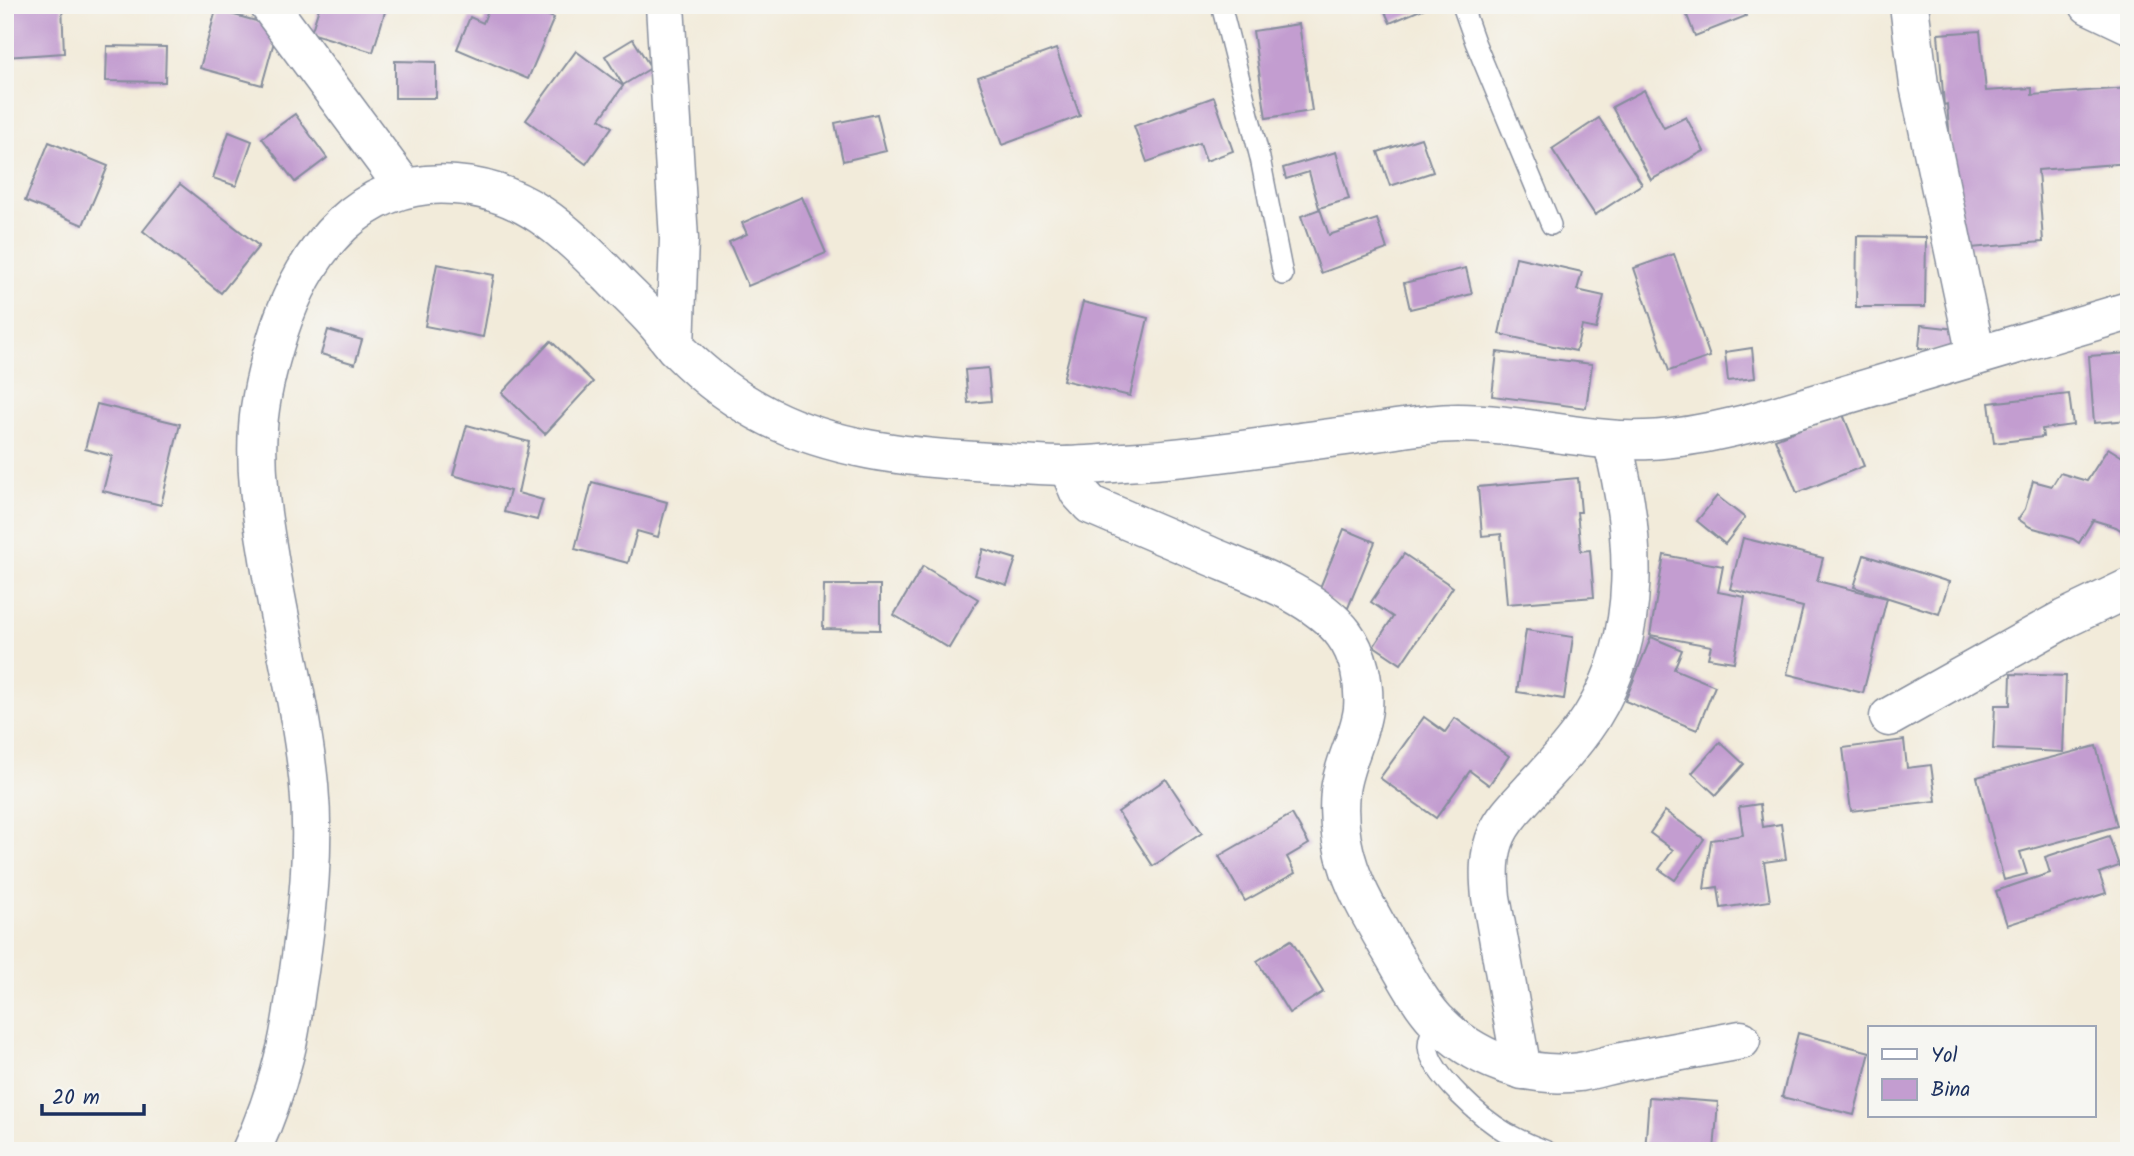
<svg xmlns="http://www.w3.org/2000/svg" width="2134" height="1156" font-family="Kalam,sans-serif">
<style>
.building{fill:#c39dd0}
.lines{fill:none;stroke-linecap:round;stroke-linejoin:round}
.service-casing{stroke:#868d9c;stroke-width:22}
.minor-casing{stroke:#868d9c;stroke-width:41}
.tertiary-casing{stroke:#868d9c;stroke-width:41}
.service{stroke:#fff;stroke-width:19}
.minor{stroke:#fff;stroke-width:38}
.tertiary{stroke:#fff;stroke-width:38}
</style>
<rect width="100%" height="100%" fill="#f6f6f2"/>
<filter id="ink" filterUnits="userSpaceOnUse"><feTurbulence type="fractalNoise" baseFrequency=".0143" numOctaves="2"/><feDisplacementMap in="SourceGraphic" scale="14" xChannelSelector="R" yChannelSelector="G"/><feConvolveMatrix kernelMatrix="1 2 1 2 8 2 1 2 1" color-interpolation-filters="sRGB"/></filter>
<filter id="wash" filterUnits="userSpaceOnUse"><feTurbulence type="fractalNoise" baseFrequency=".00686" numOctaves="4" result="noise"/><feDisplacementMap in="SourceGraphic" scale="28" xChannelSelector="R" yChannelSelector="G"/><feGaussianBlur stdDeviation="1.57" result="paint"/><feColorMatrix in="noise" values="0 0 0 0 0 0 0 0 0 0 0 0 0 0 0 0 0 1.4 0 .05"/><feComposite in="paint" operator="in"/></filter>
<g filter="url(#wash)">
<rect width="100%" height="100%" fill="#f2ebda"/>
<g id="blocks">
<g class="building">
<path d="M5,5H62L64,53L5,57Z"/>
<path d="M320,5H387L373,52L311,33Z"/>
<path d="M490,5H523L554,18L528,79L457,49L470,17L483,23Z"/>
<path d="M845,5H880V11L845,9Z"/>
<path d="M1382,5H1432L1390,23Z"/>
<path d="M1683,5H1741L1746,16L1695,36Z"/>
<path d="M216,10L278,27L262,85L200,68Z"/>
<path d="M1299,24L1312,111L1266,118L1253,31Z"/>
<path d="M1980,31L1986,91L2032,88V95L2129,88V163L2038,170L2043,242L1959,249L1947,104L1944,105L1938,34Z"/>
<path d="M633,39L651,68L623,85L605,56Z"/>
<path d="M107,46L166,47L165,82L106,81Z"/>
<path d="M1056,49L1080,116L1002,145L978,77Z"/>
<path d="M576,51L623,86L600,119L612,127L586,164L526,120Z"/>
<path d="M395,61L436,62V98H395Z"/>
<path d="M1644,90L1664,128L1686,117L1704,151L1651,180L1612,107Z"/>
<path d="M1214,97L1233,151L1206,161L1200,143L1147,162L1134,126Z"/>
<path d="M295,114L327,158L295,182L262,138Z"/>
<path d="M877,114L886,151L843,161L835,123Z"/>
<path d="M1599,118L1642,184L1595,215L1552,149Z"/>
<path d="M229,132L252,141L236,186L213,178Z"/>
<path d="M1421,138L1433,172L1390,186L1378,152Z"/>
<path d="M49,142L108,166L83,225L25,201Z"/>
<path d="M1336,152L1349,199L1319,208L1309,172L1286,179L1283,168Z"/>
<path d="M180,184L259,246L221,293L143,231Z"/>
<path d="M802,197L826,253L748,286L729,242L747,234L742,223Z"/>
<path d="M1320,209L1329,235L1377,219L1387,249L1321,273L1301,216Z"/>
<path d="M1857,236L1926,237L1925,307H1856Z"/>
<path d="M1674,254L1710,357L1669,371L1634,268Z"/>
<path d="M1516,257L1582,272L1577,290L1604,296L1596,329L1582,326L1576,351L1499,334Z"/>
<path d="M437,264L494,275L483,337L425,326Z"/>
<path d="M1466,268L1472,294L1410,309L1404,283Z"/>
<path d="M1083,302L1148,318L1130,396L1063,380Z"/>
<path d="M1921,325L1955,329L1953,351L1919,348Z"/>
<path d="M328,330L362,340L355,364L321,354Z"/>
<path d="M551,341L593,382L545,434L502,393Z"/>
<path d="M1752,348L1755,378L1728,381L1725,352Z"/>
<path d="M1497,352L1592,364L1586,408L1492,396Z"/>
<path d="M2129,353V420L2094,423L2089,356Z"/>
<path d="M988,368L991,401L968,403L965,370Z"/>
<path d="M2069,394L2073,425L2042,429L2043,437L1994,443L1989,403Z"/>
<path d="M97,404L180,424L161,505L103,491L112,456L85,449Z"/>
<path d="M1842,412L1864,466L1797,493L1775,439Z"/>
<path d="M467,425L529,442L518,493L543,500L537,520L504,512L510,491L453,475Z"/>
<path d="M2108,448L2129,461L2128,535L2116,527L2093,520L2079,543L2073,539L2030,527L2018,519L2025,509L2033,481L2052,486L2060,473L2087,481Z"/>
<path d="M1578,478L1581,512H1577L1581,551L1590,550L1594,597L1507,604L1501,534L1482,536L1478,487Z"/>
<path d="M592,482L667,502L658,537L637,531L628,563L575,549Z"/>
<path d="M1717,496L1745,518L1725,544L1697,521Z"/>
<path d="M1344,529L1375,542L1348,608L1317,595Z"/>
<path d="M1743,538L1823,558L1817,581L1887,598L1863,693L1787,674L1803,607L1730,589Z"/>
<path d="M983,549L1016,559L1007,585L975,575Z"/>
<path d="M1404,554L1453,587L1401,664L1374,646L1393,617L1371,602Z"/>
<path d="M1664,555L1723,566L1718,592L1745,597L1734,662L1708,658L1711,646L1650,635Z"/>
<path d="M1864,555L1949,582L1939,614L1854,587Z"/>
<path d="M923,566L978,599L949,648L894,615Z"/>
<path d="M824,585H880V630L823,629Z"/>
<path d="M1526,630L1573,637L1564,699L1517,692Z"/>
<path d="M1651,637L1682,650L1674,669L1715,686L1697,730L1625,701Z"/>
<path d="M2011,674L2066,676L2063,752L1993,749L1995,705H2010Z"/>
<path d="M1424,717L1445,732L1455,718L1509,756L1489,785L1470,771L1436,818L1380,778Z"/>
<path d="M1904,740L1907,768L1931,765L1936,801L1851,811L1843,748Z"/>
<path d="M1720,742L1744,764L1716,795L1692,773Z"/>
<path d="M2096,746L2117,826L2020,852L2027,874L2004,880L1977,777Z"/>
<path d="M1166,779L1202,833L1153,866L1118,812Z"/>
<path d="M1760,804L1763,827L1781,824L1786,859L1764,862L1770,901L1721,908L1718,887L1704,889L1711,840L1743,835L1739,807Z"/>
<path d="M1665,811L1704,839L1675,880L1659,869L1673,850L1650,833Z"/>
<path d="M1292,814L1309,844L1287,857L1295,873L1245,901L1219,856Z"/>
<path d="M2109,836L2119,866L2099,873L2106,893L2007,925L1996,891L2050,873L2045,857Z"/>
<path d="M1291,940L1323,992L1289,1013L1257,961Z"/>
<path d="M1798,1033L1870,1052L1854,1115L1782,1097Z"/>
<path d="M1649,1097L1718,1102L1714,1151H1645Z"/>
</g>
</g>
</g>
<g filter="url(#ink)">
<use href="#blocks" fill-opacity="0" stroke="#868d9c" stroke-width="2"/>
<g class="lines">
<g class="service-casing">
<g id="service">
<path d="M1221,5L1260,158L1283,275"/>
<path d="M1462,5L1475,42L1551,225"/>
<path d="M1438,1022C1432,1029 1428,1037 1428,1046C1430,1074 1484,1120 1507,1133C1520,1140 1533,1146 1547,1151"/>
</g>
</g>
<g class="minor-casing">
<g id="minor">
<path d="M269,5L404,187"/>
<path d="M665,5L679,239L675,347"/>
<path d="M1909,5L1919,85L1976,355"/>
<path d="M2089,5L2129,24"/>
<path d="M1068,466L1079,492L1091,505C1130,522 1169,538 1208,555C1250,573 1316,596 1344,634C1359,654 1365,684 1363,709C1360,736 1343,763 1340,791C1334,853 1358,893 1387,944C1403,970 1416,998 1436,1020C1473,1059 1527,1079 1580,1072C1596,1069 1611,1064 1627,1061C1665,1054 1703,1047 1741,1040"/>
<path d="M1889,717L2064,619L2129,588"/>
<path d="M1522,1070L1491,897C1489,876 1488,854 1497,834C1505,816 1520,803 1533,788C1554,766 1574,744 1591,718C1644,634 1636,532 1612,440"/>
</g>
</g>
<g class="tertiary-casing">
<path id="tertiary" d="M251,1151C265,1121 276,1089 284,1057C292,1029 294,999 299,971C308,909 315,848 309,785C301,706 280,629 268,552C261,511 255,469 258,428C260,394 269,362 279,331C306,249 362,177 455,185C525,190 565,231 612,278C626,293 642,307 655,322C664,332 670,342 679,351C706,378 735,400 769,417C833,449 905,457 975,461C1004,463 1033,465 1062,466C1082,466 1103,464 1124,462C1178,459 1231,452 1285,444C1318,440 1351,435 1384,431C1408,427 1433,423 1458,423C1508,423 1557,435 1607,439C1657,444 1706,434 1754,422L2129,311"/>
</g>
<use href="#service" class="service"/>
<use href="#minor" class="minor"/>
<use href="#tertiary" class="tertiary"/>
</g>
</g>
<rect width="2134" height="1156" fill="none" stroke="#f6f6f2" stroke-width="28"/>
<rect x="1868" y="1026" width="228" height="91" fill="#f6f6f2" stroke="#9ea6b7" stroke-width="2"/>
<rect x="1882" y="1049" width="35" height="10" fill="#ffffff" stroke="#9ea6b7" stroke-width="2"/>
<text x="1931" y="1062" font-size="21" fill="#1b2f5e">Yol</text>
<rect x="1882" y="1079" width="35" height="21" fill="#c39dd0" stroke="#9ea6b7" stroke-width="2"/>
<text x="1931" y="1096" font-size="21" fill="#1b2f5e">Bina</text>
<path d="M42 1104v10h102v-10" fill="none" stroke="#1b2f5e" stroke-width="3.5"/>
<text x="52" y="1104" font-size="21" fill="#1b2f5e" stroke="#f6f6f2" stroke-width="5" paint-order="stroke">20 m</text>
</svg>
